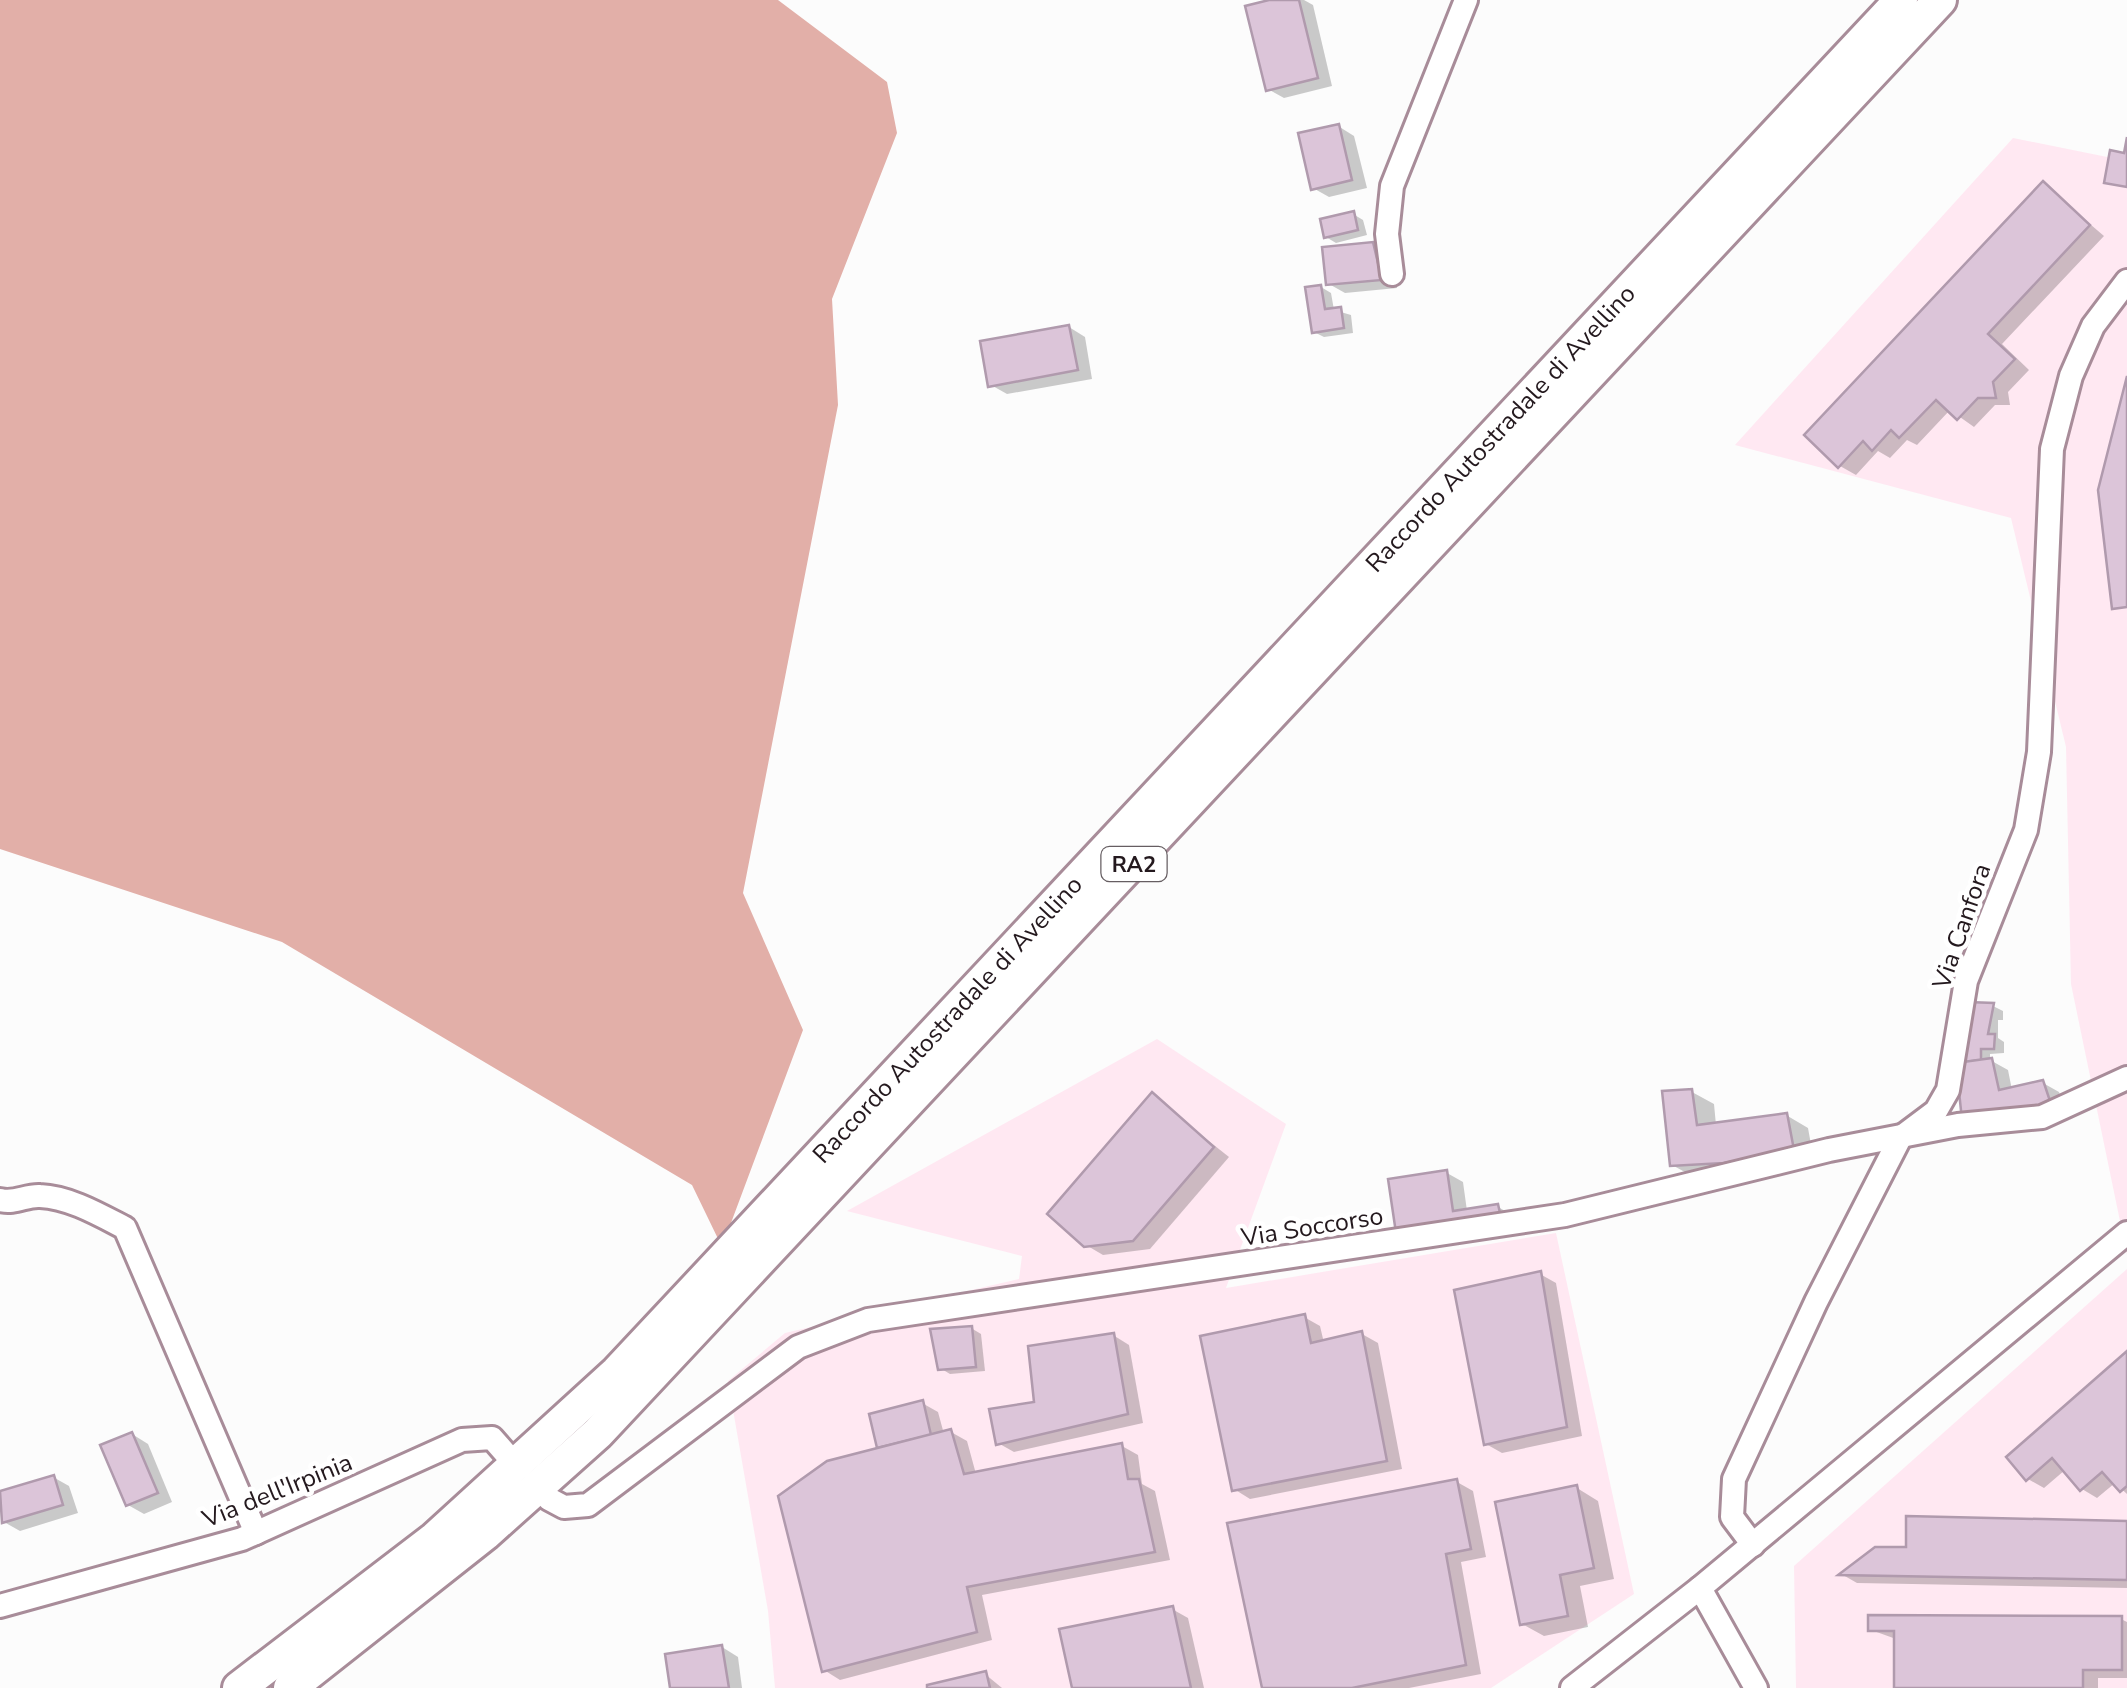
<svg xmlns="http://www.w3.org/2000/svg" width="2127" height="1688" font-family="'Nunito Sans',sans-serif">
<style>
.built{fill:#ffe8f2}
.forest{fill:#e2afa8}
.shadow{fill:#0003}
.building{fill:#dcc5d9;stroke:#b09aad;stroke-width:2.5}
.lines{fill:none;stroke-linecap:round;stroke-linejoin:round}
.minor-casing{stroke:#a88c99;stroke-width:28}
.highway-casing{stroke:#a88c99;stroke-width:38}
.minor{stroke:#fff;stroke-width:22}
.highway{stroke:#fff;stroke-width:32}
.labels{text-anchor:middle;stroke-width:9;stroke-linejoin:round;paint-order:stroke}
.shield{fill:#fff;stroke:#665e62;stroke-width:2.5}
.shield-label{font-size:22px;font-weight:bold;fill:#24191e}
.street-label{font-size:25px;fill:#24191e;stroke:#fff}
</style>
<rect width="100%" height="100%" fill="#fcfcfc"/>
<g class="built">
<path d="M2013,138L2127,161V1255L2071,984L2066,747L2011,518L1735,445Z"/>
<path d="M1157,1039L1286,1124L1226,1288L1556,1233L1634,1594L1491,1688H775L768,1611L728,1381L785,1333L1019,1279L1022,1256L847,1211Z"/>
<path d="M2127,1269V1688H1796L1794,1566Z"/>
</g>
<path class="forest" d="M0,0H778L887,82L897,133L832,299L838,405L743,893L803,1030L722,1247L692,1185L282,942L0,849Z"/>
<g class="shadow">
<path d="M1279,0H1304L1313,5L1332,86L1284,98L1268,89Z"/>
<path d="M1338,126L1354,136L1367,188L1329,197L1313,188Z"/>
<path d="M2043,184L2104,236L2002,344L2029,370L2008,392L2010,405H1995L1974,427L1950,410L1917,445L1907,440L1890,458L1878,451L1856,475L1840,466Z"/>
<path d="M1353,214L1363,220L1367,235L1336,243L1326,237Z"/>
<path d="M1373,245L1389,254L1397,288L1345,293L1329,284Z"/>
<path d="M1321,287L1331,293L1334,310L1351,315L1353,333L1324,337L1314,332Z"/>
<path d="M1069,327L1085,337L1092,379L1007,394L991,385Z"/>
<path d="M1993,1006L2003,1011V1020H1998V1038L2004,1042V1053L1990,1054V1060L2008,1070L2012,1090L2043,1083L2059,1092L2067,1116L2031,1125L1958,1066Z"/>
<path d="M1692,1092L1714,1104L1716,1125L1786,1115L1808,1128L1814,1161L1694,1177L1672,1165Z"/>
<path d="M1152,1096L1229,1157L1150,1249L1103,1255L1086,1245Z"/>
<path d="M1447,1173L1463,1182L1467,1211L1498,1207L1514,1216L1414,1241Z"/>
<path d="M1540,1274L1556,1283L1582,1436L1502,1453L1486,1444Z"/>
<path d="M1304,1317L1320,1326L1324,1343L1362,1334L1378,1343L1402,1469L1250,1499L1234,1489Z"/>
<path d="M971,1328L981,1334L985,1371L950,1374L940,1368Z"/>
<path d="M1113,1335L1129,1345L1143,1423L1014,1452L998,1443Z"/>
<path d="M2127,1354V1494L2115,1483L2097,1498L2082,1489L2065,1470L2044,1488L2028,1479Z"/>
<path d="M922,1403L938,1412L944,1434L951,1432L967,1441L976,1474L1122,1446L1138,1455L1142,1484L1155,1491L1170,1560L982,1595L992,1640L840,1680L824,1670L880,1450L872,1416Z"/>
<path d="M132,1434L148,1444L172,1502L144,1514L128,1505Z"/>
<path d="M53,1477L69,1486L78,1513L20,1531L4,1522L0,1493Z"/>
<path d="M1457,1482L1473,1491L1486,1557L1461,1562L1481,1674L1409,1688H1264Z"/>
<path d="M1577,1488L1598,1501L1614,1579L1580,1586L1588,1627L1544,1636L1522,1624Z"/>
<path d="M2127,1523V1588L1857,1583L1843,1575L1908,1550Z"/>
<path d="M1172,1609L1188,1618L1204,1688H1075Z"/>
<path d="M2121,1619L2127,1622V1678H2098V1688H1896V1639L1871,1630Z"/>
<path d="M722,1647L738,1657L742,1688H672Z"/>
<path d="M985,1674L1002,1688H930Z"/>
</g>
<g class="building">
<path d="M1269,0H1299L1318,78L1266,91L1245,6Z"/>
<path d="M1339,124L1352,180L1311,190L1298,133Z"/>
<path d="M2127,137V187L2104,183L2110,150L2124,153Z"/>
<path d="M2043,181L2090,225L1988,334L2015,359L1993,382L1996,398H1978L1957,420L1936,400L1899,438L1891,430L1872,451L1863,441L1838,468L1804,435Z"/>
<path d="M1354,211L1358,230L1324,238L1320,219Z"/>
<path d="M1373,242L1382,280L1326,285L1322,247Z"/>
<path d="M1321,285L1325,309L1341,307L1344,328L1312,333L1305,287Z"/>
<path d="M1069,325L1078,370L988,387L980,341Z"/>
<path d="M2127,376V607L2112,609L2098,490Z"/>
<path d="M1968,1002L1994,1003L1988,1034H1995L1994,1049H1981V1060L1964,1062Z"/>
<path d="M1992,1058L1999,1090L2043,1080L2052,1107L1962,1120L1956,1063Z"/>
<path d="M1692,1089L1697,1125L1787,1113L1794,1150L1724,1163L1670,1166L1662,1091Z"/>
<path d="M1152,1092L1214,1147L1133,1241L1084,1247L1047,1214Z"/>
<path d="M1447,1170L1453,1211L1498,1204L1501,1218L1396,1233L1388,1179Z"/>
<path d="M1541,1271L1567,1427L1484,1445L1454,1290Z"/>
<path d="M1305,1314L1311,1343L1362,1331L1387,1461L1232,1491L1200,1336Z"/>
<path d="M972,1326L976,1367L938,1370L930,1329Z"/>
<path d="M1114,1333L1128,1414L996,1445L989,1409L1034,1402L1028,1346Z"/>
<path d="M2127,1351V1486L2120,1492L2102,1472L2080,1491L2052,1458L2026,1481L2006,1457Z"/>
<path d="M923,1400L931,1435L877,1448L869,1414Z"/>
<path d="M951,1429L964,1474L1122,1443L1128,1479H1139L1155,1552L967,1587L977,1632L822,1672L778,1496L827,1461Z"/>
<path d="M132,1432L158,1493L126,1506L100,1445Z"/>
<path d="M54,1475L63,1505L2,1523L0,1491Z"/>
<path d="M1457,1479L1471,1549L1446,1554L1466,1665L1352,1688H1262L1227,1523Z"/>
<path d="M1577,1485L1594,1568L1560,1575L1568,1616L1520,1625L1495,1502Z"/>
<path d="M1906,1516L2127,1521V1580L1838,1575L1875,1547H1906Z"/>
<path d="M1173,1606L1191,1688H1072L1059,1629Z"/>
<path d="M1868,1615L2122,1616V1670H2083V1688H1894V1631H1868Z"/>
<path d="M722,1645L729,1688H670L665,1654Z"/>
<path d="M986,1671L990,1688H927V1685Z"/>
</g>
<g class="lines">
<g class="minor-casing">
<g id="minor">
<path d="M1392,274L1387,234L1392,186L1466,0"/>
<path d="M0,1200C15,1204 26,1195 40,1196C69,1197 100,1215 125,1228L256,1533"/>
<path d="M549,1499L564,1507L588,1505L798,1347L868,1320L1565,1215L1829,1150L1958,1125L2042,1117L2127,1078"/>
<path d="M1753,1545L1732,1517L1734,1479L1816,1302L1900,1138L1936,1111L1948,1090L1966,981L2026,830L2039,752L2052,449L2071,376L2093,326L2127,281"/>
<path d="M1700,1588L1756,1688"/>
<path d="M0,1606L242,1539L462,1440L492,1438L506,1454"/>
<path d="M1572,1688L1700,1588L2127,1233"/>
</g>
</g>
<g class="highway-casing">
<g id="highway">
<path d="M239,1688L434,1539L617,1372L1901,0"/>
<path d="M290,1688L485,1534L598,1433L1940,0"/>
</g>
</g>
<use href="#minor" class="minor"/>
<use href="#highway" class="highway"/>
</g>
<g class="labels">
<rect class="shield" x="1101.5" y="847" width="65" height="34" rx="8"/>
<g class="shield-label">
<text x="1134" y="872">RA2</text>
</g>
<g class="street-label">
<text transform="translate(1500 428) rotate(-47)" y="9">Raccordo Autostradale di Avellino</text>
<text transform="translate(1961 926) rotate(-71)" y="9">Via Canfora</text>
<text transform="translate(947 1019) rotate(-47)" y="9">Raccordo Autostradale di Avellino</text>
<text transform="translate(1312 1226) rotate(-9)" y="9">Via Soccorso</text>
<text transform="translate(277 1490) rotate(-22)" y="9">Via dell'Irpinia</text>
</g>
</g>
</svg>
